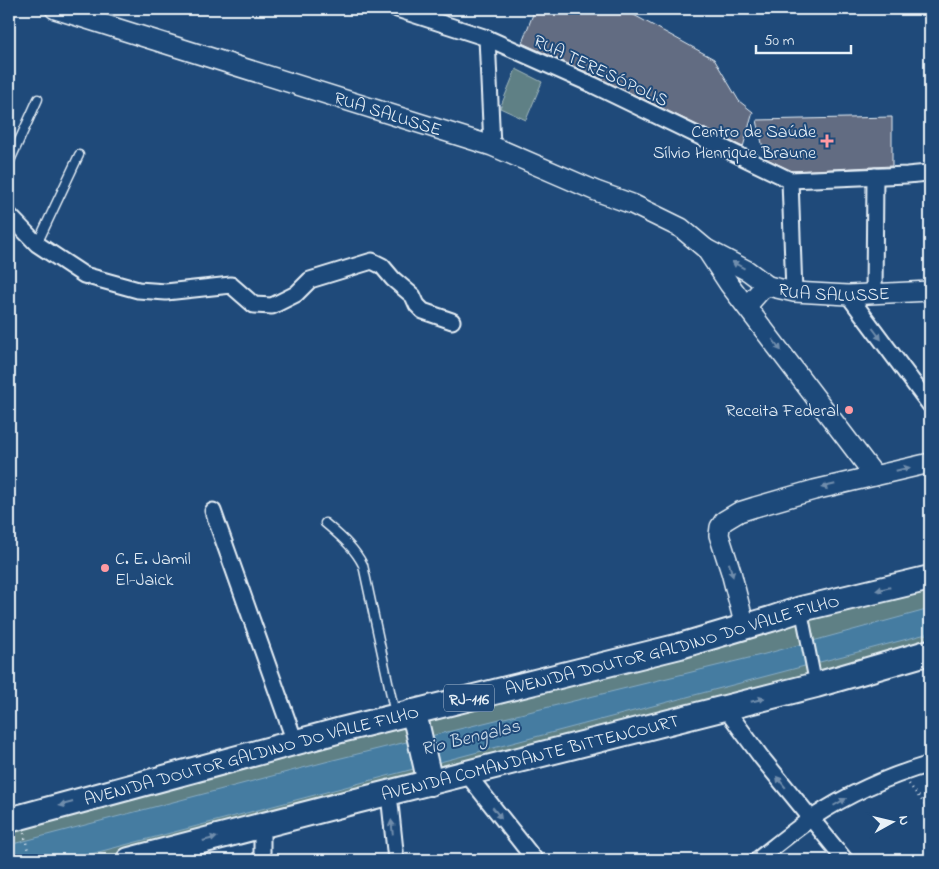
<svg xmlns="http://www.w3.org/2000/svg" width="939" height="869" font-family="'Indie Flower',sans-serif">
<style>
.green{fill:#5e8085;stroke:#a3b8be}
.water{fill:#457ca1;stroke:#86abc4}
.building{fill:#626c82;stroke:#e8f1f8}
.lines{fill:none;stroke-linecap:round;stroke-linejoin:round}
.service-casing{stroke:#e8f1f8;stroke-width:11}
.pedestrian-casing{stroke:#e8f1f8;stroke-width:15}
.minor-casing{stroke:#e8f1f8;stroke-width:19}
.tertiary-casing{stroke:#e8f1f8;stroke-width:22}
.primary-casing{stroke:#e8f1f8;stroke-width:28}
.path{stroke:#e8f1f8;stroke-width:2.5;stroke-dasharray:1 4;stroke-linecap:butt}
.service{stroke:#1f4a7a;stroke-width:8}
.pedestrian{stroke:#1f4a7a;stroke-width:11}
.minor{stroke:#1f4a7a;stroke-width:15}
.tertiary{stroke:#1f4a7a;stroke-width:19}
.primary{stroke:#1f4a7a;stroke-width:24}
.oneway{fill:#6f8dac}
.poi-dot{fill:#ff9aa2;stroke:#1f4a7a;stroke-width:2}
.labels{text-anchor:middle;stroke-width:4;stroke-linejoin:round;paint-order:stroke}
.shield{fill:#1f4a7a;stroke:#acbfd2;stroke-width:1}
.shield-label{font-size:16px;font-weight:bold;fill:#e8f1f8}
.street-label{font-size:18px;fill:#e8f1f8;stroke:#1f4a7a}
.poi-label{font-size:18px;fill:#e8f1f8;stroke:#1f4a7a;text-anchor:end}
.water-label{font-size:19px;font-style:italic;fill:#d0dfeb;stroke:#1f4a7a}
</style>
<rect width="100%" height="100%" fill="#1f4a7a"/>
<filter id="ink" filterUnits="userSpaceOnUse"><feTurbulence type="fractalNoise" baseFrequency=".02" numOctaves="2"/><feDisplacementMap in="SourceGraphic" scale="10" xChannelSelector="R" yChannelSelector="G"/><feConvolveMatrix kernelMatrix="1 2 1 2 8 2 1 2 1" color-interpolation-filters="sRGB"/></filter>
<g filter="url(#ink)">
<g class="green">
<path d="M516,69L542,82L526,120L500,108Z"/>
<path d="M930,589V646L102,860H9V832L431,718Z"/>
</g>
<path class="water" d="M930,609V633L68,860H9V845L333,760L765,654Z"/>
<g class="building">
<path d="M535,9H623L714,59L739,101L753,112L743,147L597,77L522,43Z"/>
<path d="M892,117V166L792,171L765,158L757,120Z"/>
</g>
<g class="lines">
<g class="service-casing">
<g id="service">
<path d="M9,163L38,99"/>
<path d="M37,244L79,155"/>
<path d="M325,523C340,536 354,547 363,565L395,714"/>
</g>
</g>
<g class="pedestrian-casing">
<path id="pedestrian" d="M801,609L816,685"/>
</g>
<g class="minor-casing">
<g id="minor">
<path d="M397,9L487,38L492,146"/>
<path d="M487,38L593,85L790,180L907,175L928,173"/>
<path d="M790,180L794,292"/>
<path d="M9,215L37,244L84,275L138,290L166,292L231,285L254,305L272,306L296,294L310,280L372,261L382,266L393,279L413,296L417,305L423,311L452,321"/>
<path d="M874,294L875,176"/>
<path d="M848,295L930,405"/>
<path d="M213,511L295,742"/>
<path d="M725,708L761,757L845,860"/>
<path d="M467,774L535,860"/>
<path d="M389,794L396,860"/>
<path d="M262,825V860"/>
<path d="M757,860C775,846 793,831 812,818C848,794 889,776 930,764"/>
</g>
</g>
<g class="tertiary-casing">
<g id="tertiary">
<path id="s1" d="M55,9L492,146L596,191L632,204L681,228L706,249L729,284L875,476"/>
<path d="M706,249L748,271L768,286"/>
<path id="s2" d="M747,306L761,290L768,286L794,292L848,295L930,291"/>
<path d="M745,627L731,572L719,535L720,527L724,521L739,512L755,507L814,490L930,463"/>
</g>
</g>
<g class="primary-casing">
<g id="primary">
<path d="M412,712L417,726L430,783"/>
<path id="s3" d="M9,820L341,730L680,646L771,619L801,609L930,578"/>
<path id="s4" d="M129,860L356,801L816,685L930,652"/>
</g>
</g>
<g class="path">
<path d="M909,784L930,811"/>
<path d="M24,833L30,860"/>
</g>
<use href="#service" class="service"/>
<use href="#pedestrian" class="pedestrian"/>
<use href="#minor" class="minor"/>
<use href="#tertiary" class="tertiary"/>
<use href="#primary" class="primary"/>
</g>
<defs><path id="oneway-solid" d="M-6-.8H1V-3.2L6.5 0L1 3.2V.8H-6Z" transform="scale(1.25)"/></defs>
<g class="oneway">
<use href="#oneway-solid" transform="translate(738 265) rotate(-151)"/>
<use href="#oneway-solid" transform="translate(877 334) rotate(53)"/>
<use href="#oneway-solid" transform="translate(777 345) rotate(53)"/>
<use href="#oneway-solid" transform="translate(903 469) rotate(-13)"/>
<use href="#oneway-solid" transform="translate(828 486) rotate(166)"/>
<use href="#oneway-solid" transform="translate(731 570) rotate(74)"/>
<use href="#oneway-solid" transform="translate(883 589) rotate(167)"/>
<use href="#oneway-solid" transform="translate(758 700) rotate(-14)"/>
<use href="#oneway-solid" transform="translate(781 782) rotate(-129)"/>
<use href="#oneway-solid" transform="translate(840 802) rotate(-30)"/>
<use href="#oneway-solid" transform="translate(66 804) rotate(165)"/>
<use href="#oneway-solid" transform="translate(497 813) rotate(52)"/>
<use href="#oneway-solid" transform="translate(392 827) rotate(-96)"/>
<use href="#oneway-solid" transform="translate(210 839) rotate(-15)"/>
</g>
</g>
<g class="poi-dot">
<path d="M824.5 133.5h5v5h5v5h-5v5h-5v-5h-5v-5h5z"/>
<circle cx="849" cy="410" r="5"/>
<circle cx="105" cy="568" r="5"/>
</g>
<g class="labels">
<rect class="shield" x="444" y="684.5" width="50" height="27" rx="4"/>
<g class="shield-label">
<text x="469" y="704">RJ-116</text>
</g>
<g class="street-label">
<text transform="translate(601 70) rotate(25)" y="6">RUA TERESÓPOLIS</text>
<text dy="6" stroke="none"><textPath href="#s1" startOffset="349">RUA SALUSSE</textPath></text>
<text dy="6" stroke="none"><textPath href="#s2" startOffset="96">RUA SALUSSE</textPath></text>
<text dy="6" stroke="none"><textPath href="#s3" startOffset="686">AVENIDA DOUTOR GALDINO DO VALLE FILHO</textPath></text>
<text dy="6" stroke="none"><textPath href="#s3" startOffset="251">AVENIDA DOUTOR GALDINO DO VALLE FILHO</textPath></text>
<text dy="6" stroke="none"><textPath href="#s4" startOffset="414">AVENIDA COMANDANTE BITTENCOURT</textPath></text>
</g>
<g class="poi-label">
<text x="816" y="137">Centro de Saúde<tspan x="816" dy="21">Sílvio Henrique Braune</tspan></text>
<text x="839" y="416">Receita Federal</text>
<text x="115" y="564" text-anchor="start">C. E. Jamil<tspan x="115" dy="21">El-Jaick</tspan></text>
</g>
<g class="water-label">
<text transform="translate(470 736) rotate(-14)" y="7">Rio Bengalas</text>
</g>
</g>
<rect width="939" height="869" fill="none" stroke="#1f4a7a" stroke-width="30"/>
<rect x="15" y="15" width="909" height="839" fill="none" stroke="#e8f1f8" stroke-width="2" filter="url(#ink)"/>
<g transform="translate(892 822) rotate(82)" stroke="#1f4a7a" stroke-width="4" paint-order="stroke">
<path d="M0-4L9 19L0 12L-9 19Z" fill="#e8f1f8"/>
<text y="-8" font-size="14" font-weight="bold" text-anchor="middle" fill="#e8f1f8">N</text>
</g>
<path d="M756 45v8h95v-8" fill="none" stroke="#e8f1f8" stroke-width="2.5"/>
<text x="764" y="45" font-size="15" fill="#e8f1f8" stroke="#1f4a7a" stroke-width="4" paint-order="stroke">50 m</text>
</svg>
